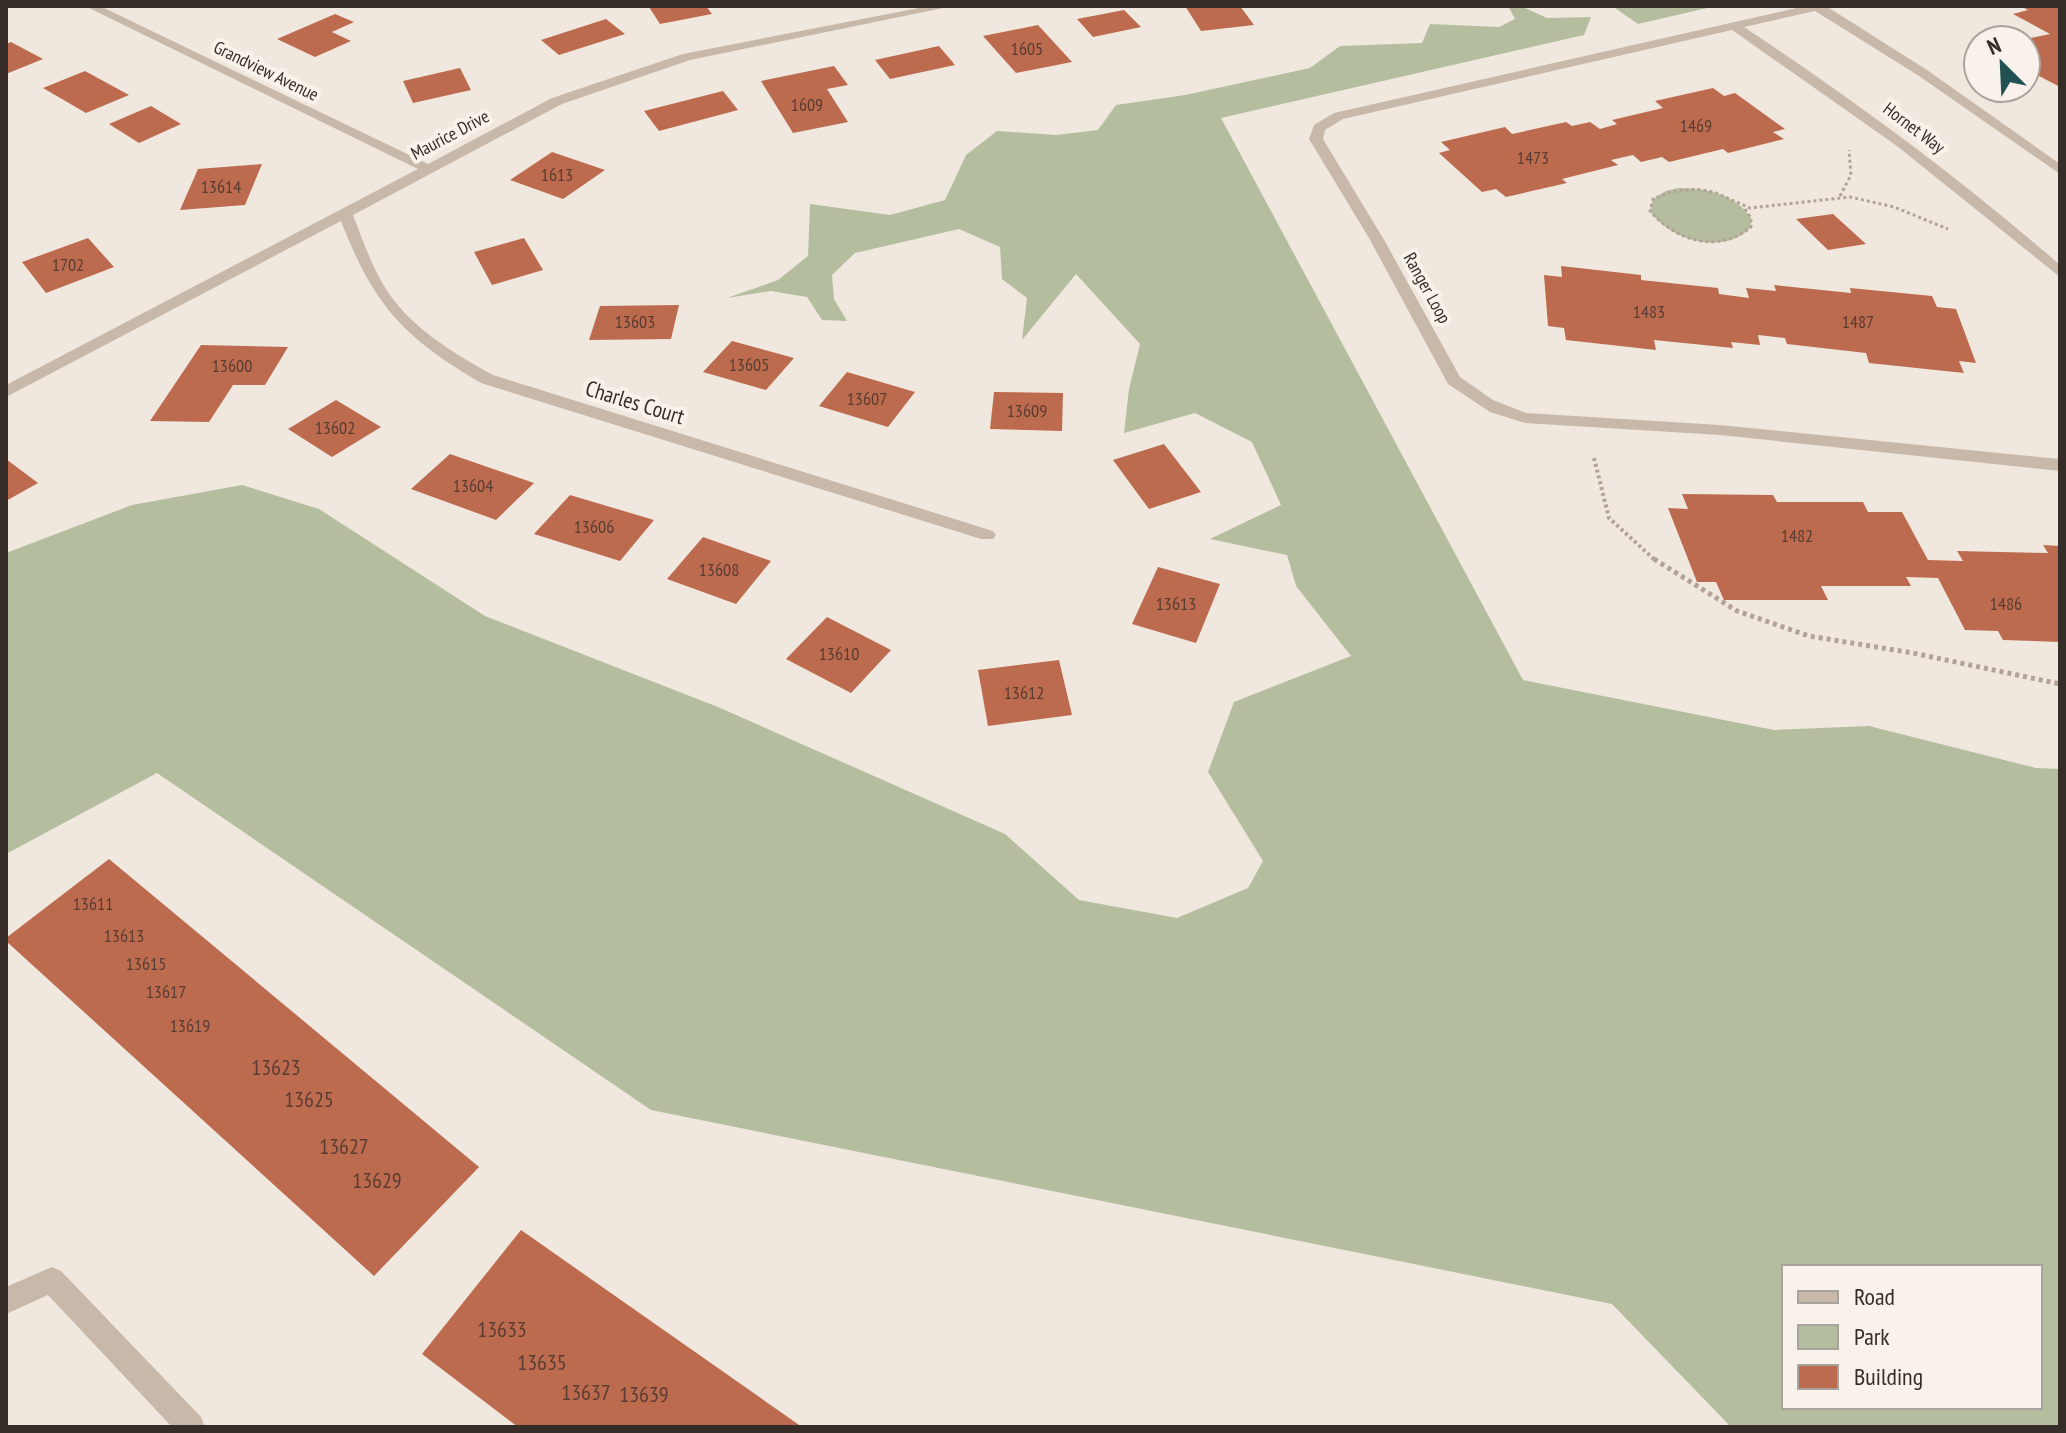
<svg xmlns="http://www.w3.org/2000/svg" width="2066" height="1433" font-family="'PT Sans Narrow',sans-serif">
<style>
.green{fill:#b4be9f;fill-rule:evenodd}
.building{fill:#bd6b4f}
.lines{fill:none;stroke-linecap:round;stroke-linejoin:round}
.path-far2{stroke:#b3a295;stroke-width:3;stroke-dasharray:3 3;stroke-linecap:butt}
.path-far1{stroke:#b3a295;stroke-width:4;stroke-dasharray:3 3;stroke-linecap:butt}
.path{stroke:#b3a295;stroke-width:5;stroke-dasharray:4 4;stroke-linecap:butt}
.service{fill:#c8b8aa;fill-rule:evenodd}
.minor{fill:#c8b8aa;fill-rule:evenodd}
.labels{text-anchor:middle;stroke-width:8;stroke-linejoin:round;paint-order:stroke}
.number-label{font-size:18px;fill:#583c32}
.far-street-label{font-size:18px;fill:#362d29;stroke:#f8f2ea}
.street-label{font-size:22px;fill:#362d29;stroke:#f8f2ea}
.near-number-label{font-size:22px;fill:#583c32}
</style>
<rect width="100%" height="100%" fill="#f0e8de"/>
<g class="green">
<path d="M1508,6H1521L1547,18L1591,17L1584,35L1221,118L1523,680L1774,730L1869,726L2036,768L2060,769V1427H1731L1612,1304L651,1110L157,773L6,854V553L132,505L242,485L319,509L485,616L718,707L1005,834L1079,900L1177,918L1248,888L1263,861L1208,772L1234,702L1351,656L1296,586L1287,555L1210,539L1281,505L1252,442L1195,413L1124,433L1129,389L1140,344L1076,274L1022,340L1027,298L1002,279L1000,247L959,229L855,253L832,275L834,299L847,321L822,320L807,297L771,291L727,298L778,280L808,256L810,204L890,215L945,200L966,155L997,131L1056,135L1098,130L1116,105L1185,95L1310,68L1340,46L1422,43L1430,24L1499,27L1515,19ZM1784,1267H2040V1407H1784Z"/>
<path d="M1612,6H1716L1638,24Z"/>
<path d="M1678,188C1706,188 1735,194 1751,218V227C1725,256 1670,241 1650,211L1653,199L1666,191Z"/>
</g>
<g class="building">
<path d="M706,6L712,14L660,24L649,7Z"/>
<path d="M1185,6H1240L1254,25L1201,31Z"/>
<path d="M2060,6V87L2026,69V39L2050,34L2013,14L2028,10L2022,7L2027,6Z"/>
<path d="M1124,10L1141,27L1093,37L1077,19Z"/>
<path d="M335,14L354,22L332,32L351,41L315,57L277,39Z"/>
<path d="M606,19L625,34L559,55L541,40Z"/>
<path d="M1038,25L1072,62L1016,73L983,36Z"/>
<path d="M11,42L43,59L6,74V44Z"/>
<path d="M939,46L955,65L890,79L875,60Z"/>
<path d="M834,66L848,85L827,89L848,122L793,133L761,81Z"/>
<path d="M460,68L471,90L413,103L403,81Z"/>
<path d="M85,71L129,95L86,113L43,88Z"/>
<path d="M1713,88L1724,96L1735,93L1785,129L1773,132L1784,139L1728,153L1723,149L1669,162L1662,157L1641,162L1633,155L1611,160L1618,165L1562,179L1567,183L1506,197L1496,189L1482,192L1439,153L1450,150L1441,142L1505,127L1512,134L1566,122L1572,126L1590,122L1600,129L1617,124L1612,120L1663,108L1655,101Z"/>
<path d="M723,91L738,110L659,131L644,111Z"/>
<path d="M151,106L181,124L139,143L109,124Z"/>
<path d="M552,152L605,170L563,199L510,180Z"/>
<path d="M262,164L245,205L180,210L198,169Z"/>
<path d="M1833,214L1866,244L1828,250L1796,219Z"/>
<path d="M88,238L114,267L46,293L22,262Z"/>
<path d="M524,238L543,270L492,285L474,252Z"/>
<path d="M1561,266L1641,275V280L1718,288L1719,294L1749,298L1746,288L1776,291L1774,285L1851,293L1850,288L1932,296L1937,307L1956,309L1976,363L1959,361L1964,373L1869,363L1866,353L1787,344L1785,338L1758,335L1760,345L1731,342L1733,348L1654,340L1656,350L1566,340L1564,328L1548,326L1544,275L1562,277Z"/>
<path d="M679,305L671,339L589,340L600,306Z"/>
<path d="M732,341L794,358L766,390L703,372Z"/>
<path d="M201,345L288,347L265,385H233L209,422L150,421Z"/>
<path d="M847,372L915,392L888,427L819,406Z"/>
<path d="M994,392L1063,393L1062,431L990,429Z"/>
<path d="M336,400L381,427L332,457L288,429Z"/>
<path d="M1164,444L1201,492L1149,509L1113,460Z"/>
<path d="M450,454L534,483L496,520L411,489Z"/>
<path d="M6,459L38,483L6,501Z"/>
<path d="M1682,494L1773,495L1777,502H1863L1868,512H1902L1928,560L1963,561L1957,551L2048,553L2043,545L2060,546V642L2003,640L1998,631L1965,630L1938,578L1906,577L1911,586H1821L1828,600H1724L1716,582H1697L1668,508L1688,509Z"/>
<path d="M570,495L654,520L620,561L534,534Z"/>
<path d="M703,537L771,561L736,604L667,579Z"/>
<path d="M1158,567L1220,584L1196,643L1132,624Z"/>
<path d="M827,617L891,650L851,693L786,659Z"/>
<path d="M1059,660L1072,715L988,726L978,670Z"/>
<path d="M109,859L479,1167L374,1276L6,941V938Z"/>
<path d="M521,1230L802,1427H518L422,1354Z"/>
</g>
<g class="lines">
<g class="path-far2">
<path d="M1840,196L1851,175L1849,150"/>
<path d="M1745,209L1751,218V227C1718,254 1676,241 1650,211L1653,199L1670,192L1696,189L1714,192L1750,208L1850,197L1894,207L1948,229"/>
</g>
<path class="path-far1" d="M1594,458L1609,518L1656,561"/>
<path class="path" d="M1654,559L1737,611L1809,636L1913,653L2060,684"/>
<path class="service" d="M52,1267L61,1271L201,1417L205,1427H172L48,1295L6,1314V1287Z"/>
<g class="minor">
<path d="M85,6H100L428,164L552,98L683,54L929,6H953L690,60L562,104L353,215C362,238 370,262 383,284C407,326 452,352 493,375L993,531L996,535L993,539H981L481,383C403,337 374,306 341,221L6,397V385L418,169Z"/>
<path d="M1805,6H1826L1927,70L2060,164V174L1919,76L1815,11L1744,27C1854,100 1960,178 2060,265V277L1897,146L1732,30L1343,119L1325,130L1323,139L1383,238L1460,377L1493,400L1526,413L1720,425L2060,459V471L1720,435L1525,423L1490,412L1448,384L1369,238L1309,139L1314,125L1334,113Z"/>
</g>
</g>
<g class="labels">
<g class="number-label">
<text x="1027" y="55">1605</text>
<text x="807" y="111">1609</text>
<text x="1696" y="132">1469</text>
<text x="1533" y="164">1473</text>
<text x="557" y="181">1613</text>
<text x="221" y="193">13614</text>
<text x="68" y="271">1702</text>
<text x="1649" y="318">1483</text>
<text x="635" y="328">13603</text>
<text x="1858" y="328">1487</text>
<text x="749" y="371">13605</text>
<text x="232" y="372">13600</text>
<text x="867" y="405">13607</text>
<text x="1027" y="417">13609</text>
<text x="335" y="434">13602</text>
<text x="473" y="492">13604</text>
<text x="594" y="533">13606</text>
<text x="1797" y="542">1482</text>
<text x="719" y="576">13608</text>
<text x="1176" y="610">13613</text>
<text x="2006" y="610">1486</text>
<text x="839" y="660">13610</text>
<text x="1024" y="699">13612</text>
<text x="93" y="910">13611</text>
<text x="124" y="942">13613</text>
<text x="146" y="970">13615</text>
<text x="166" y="998">13617</text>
<text x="190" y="1032">13619</text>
</g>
<g class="far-street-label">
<text transform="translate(266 71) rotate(26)" y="6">Grandview Avenue</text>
<text transform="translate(1914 128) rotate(37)" y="6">Hornet Way</text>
<text transform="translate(450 135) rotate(-28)" y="6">Maurice Drive</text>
<text transform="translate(1427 288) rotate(61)" y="6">Ranger Loop</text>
</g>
<g class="street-label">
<text transform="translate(635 402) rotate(17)" y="8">Charles Court</text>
</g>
<g class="near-number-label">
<text x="276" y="1075">13623</text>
<text x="309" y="1107">13625</text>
<text x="344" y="1154">13627</text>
<text x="377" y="1188">13629</text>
<text x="502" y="1337">13633</text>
<text x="542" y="1370">13635</text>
<text x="586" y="1400">13637</text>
<text x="644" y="1402">13639</text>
</g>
</g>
<rect width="2066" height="1433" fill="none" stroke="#362d29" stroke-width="16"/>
<rect x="1782" y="1265" width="260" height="144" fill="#f8f2ea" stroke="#aaa39d" stroke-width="2"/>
<rect x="1798" y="1291" width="40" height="12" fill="#c8b8aa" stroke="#aaa39d" stroke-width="2"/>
<text x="1854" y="1305" font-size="24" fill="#362d29">Road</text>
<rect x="1798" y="1325" width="40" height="24" fill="#b4be9f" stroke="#aaa39d" stroke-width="2"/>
<text x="1854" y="1345" font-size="24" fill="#362d29">Park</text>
<rect x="1798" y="1365" width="40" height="24" fill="#bd6b4f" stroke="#aaa39d" stroke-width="2"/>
<text x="1854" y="1385" font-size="24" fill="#362d29">Building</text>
<g transform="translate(2002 64) rotate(336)"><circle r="38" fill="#f8f2ea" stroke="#aaa39d" stroke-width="2"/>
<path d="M0-6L14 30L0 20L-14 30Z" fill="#225154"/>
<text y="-12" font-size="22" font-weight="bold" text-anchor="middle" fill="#362d29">N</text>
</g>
</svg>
